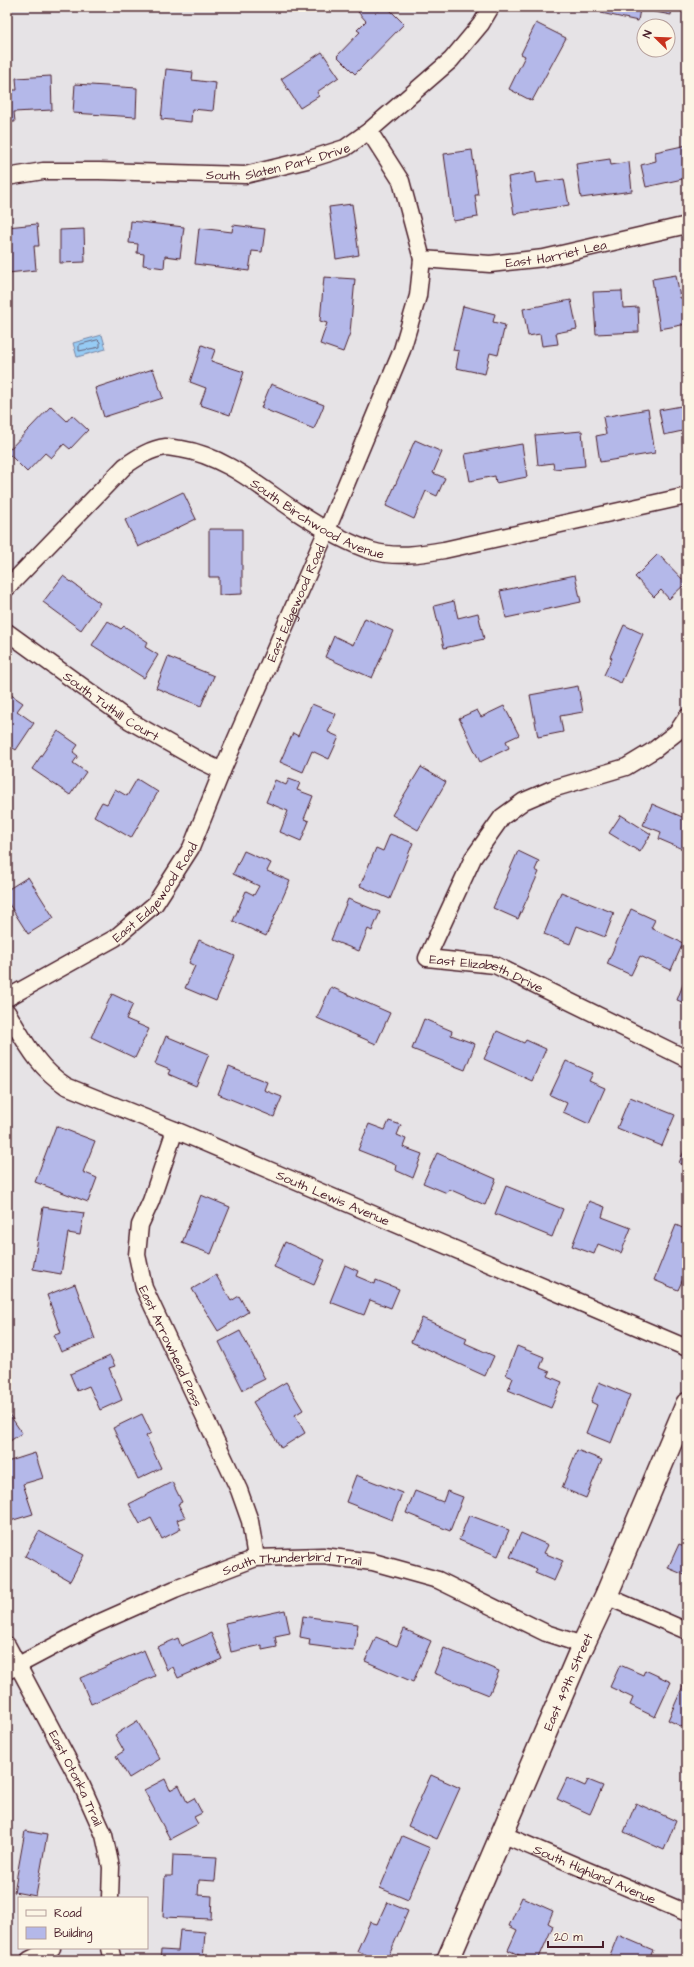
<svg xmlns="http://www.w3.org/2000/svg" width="694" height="1967" font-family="'Architects Daughter',sans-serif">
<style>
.water{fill:#96cbf4;stroke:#7886a4}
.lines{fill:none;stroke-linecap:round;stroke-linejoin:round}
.shore{stroke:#68647b;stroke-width:1}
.building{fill:#b4b8e9;stroke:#4a1f2b}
.street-casing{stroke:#4a1f2b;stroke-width:19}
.secondary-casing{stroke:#4a1f2b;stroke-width:25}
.street{stroke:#fcf5e5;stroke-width:16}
.secondary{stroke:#fcf5e5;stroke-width:22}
.labels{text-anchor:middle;stroke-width:3;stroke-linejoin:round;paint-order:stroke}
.street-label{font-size:13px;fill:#4a1f2b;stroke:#fcf5e5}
</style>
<rect width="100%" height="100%" fill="#e6e3e6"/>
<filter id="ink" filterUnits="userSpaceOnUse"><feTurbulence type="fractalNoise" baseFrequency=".025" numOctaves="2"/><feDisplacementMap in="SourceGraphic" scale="8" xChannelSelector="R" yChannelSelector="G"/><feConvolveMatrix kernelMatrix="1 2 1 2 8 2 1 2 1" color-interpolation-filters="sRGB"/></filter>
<g filter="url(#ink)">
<path class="water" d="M102,335L106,349L77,357L73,343Z"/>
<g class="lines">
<path class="shore" d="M98,340L100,342V347L79,351V345Z"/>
</g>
<g class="building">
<path d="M363,7H374L378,11L382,7H387L404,24L355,74L337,56L360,32L357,30L366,21L358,12Z"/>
<path d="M602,7H672L671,15L640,9L638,21L601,13Z"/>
<path d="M536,23L566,38L532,101L509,89L525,56L521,54Z"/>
<path d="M322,52L339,77L317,92L319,96L300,108L281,79Z"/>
<path d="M166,69L193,72L192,80L216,83L213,111L192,109L191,122L161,119Z"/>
<path d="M51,76L52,110L14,112L15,122H7V90H17L16,78Z"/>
<path d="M75,84L137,88L136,117L73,113Z"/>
<path d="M687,145V178L646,187L641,165L656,161L655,152Z"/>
<path d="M472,150L478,195H475L478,217L453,221L444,154Z"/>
<path d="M610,159L611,165L629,162L632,191L581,198L576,164Z"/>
<path d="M535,172L537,183L564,179L569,205L514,214L508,177Z"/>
<path d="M352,204L359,255L336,259L329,207Z"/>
<path d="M131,221L184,227L180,258L165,256L164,268L143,265L144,254L137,253L138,244L129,243Z"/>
<path d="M37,224L39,246H34L36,270L8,273L7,227Z"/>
<path d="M233,225L265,229L262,252L252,251L249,271L195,264L199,228L232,232Z"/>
<path d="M84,229L85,262L60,263V230Z"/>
<path d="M676,275L680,298L687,297V324L660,329L652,279Z"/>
<path d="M324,277L355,279L350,333L343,352L320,344L327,323L320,321Z"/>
<path d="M622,291L623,308L638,307L639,332L596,334L593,292Z"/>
<path d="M571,300L577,329L556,333L558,344L542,346L540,334L528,336L523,309Z"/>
<path d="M463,306L495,314L493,322L505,325L498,355L490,353L485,374L456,368L459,351L453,350Z"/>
<path d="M202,345L215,350L211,361L244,372L230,415L200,405L206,388L190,382Z"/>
<path d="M153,369L163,398L104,417L95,388Z"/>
<path d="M271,384L324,405L314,429L261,408Z"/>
<path d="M687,405V430L664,435L659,410Z"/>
<path d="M51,406L67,421L72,415L88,430L70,449L64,444L51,458L45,453L27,472L7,452Z"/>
<path d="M648,409L655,453L600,462L596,436L606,434L603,417Z"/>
<path d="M582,431L585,466L554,469L553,463L538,465L535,435Z"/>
<path d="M415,440L442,452L433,473L445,478L437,496L426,491L414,519L386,506Z"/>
<path d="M522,444L527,477L496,483L495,476L470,481L465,454Z"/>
<path d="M183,492L196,519L138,547L125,520Z"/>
<path d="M209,529H242V594L219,595V577H209Z"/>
<path d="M658,554L686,583L669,599L661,590L654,597L635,577Z"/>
<path d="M575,575L581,602L506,618L500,591Z"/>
<path d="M63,576L100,603L81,630L43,602Z"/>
<path d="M454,601L458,618L478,613L484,639L444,648L434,606Z"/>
<path d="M365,618L393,631L372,678L325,657L334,636L353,645Z"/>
<path d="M108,621L121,629L124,626L148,642L145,647L158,655L144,678L92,645Z"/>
<path d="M624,625L643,634L621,683L604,675L612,658L610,657Z"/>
<path d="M168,657L214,676L201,706L156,688Z"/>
<path d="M578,686L583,712L560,716L563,732L538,737L530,695Z"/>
<path d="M7,692L23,703L17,711L34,723L16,750L7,744Z"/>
<path d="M312,704L336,714L328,732L339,737L329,759L312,751L303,772L280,762L293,733L298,736Z"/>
<path d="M504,706L519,735L506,741L509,748L480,762L459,718L477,710L481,717Z"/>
<path d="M58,731L78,745L73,752L78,756L73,763L86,772L70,795L32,769Z"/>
<path d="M421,767L446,782L418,830L392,815Z"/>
<path d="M137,779L158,792L131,838L94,816L102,802L107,804L115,789L127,796Z"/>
<path d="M289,779L300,783L297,790L313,796L304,819L309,821L301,841L280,832L288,811L266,802L275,780L286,785Z"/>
<path d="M652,804L687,819V851L659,839L661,832L643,825Z"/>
<path d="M621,815L651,834L640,852L609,833Z"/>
<path d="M390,834L413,843L390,899L360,886L376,848L383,851Z"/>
<path d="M244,851L271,863L267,871L290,881L266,936L233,921L246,891L254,895L259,886L233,874Z"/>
<path d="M518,851L539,861L535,870L539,872L518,919L493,908Z"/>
<path d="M28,877L54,918L28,934L7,901V890Z"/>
<path d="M561,892L614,913L605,937L577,926L570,944L544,934Z"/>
<path d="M348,899L380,912L372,931L368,929L359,951L331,940Z"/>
<path d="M631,909L655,920L651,928L683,943L671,970L640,956L631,975L607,964Z"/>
<path d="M199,940L235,956L216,1001L185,988L195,966L189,963Z"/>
<path d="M687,974V1004L677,1000Z"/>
<path d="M331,987L390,1013L376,1044L317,1018Z"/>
<path d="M112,994L133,1004L126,1019L149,1029L135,1058L91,1037Z"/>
<path d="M424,1019L452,1031L451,1035L475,1044L465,1070L412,1049Z"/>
<path d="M497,1031L524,1043L526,1040L546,1049L532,1081L484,1059Z"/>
<path d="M166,1036L209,1054L196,1086L168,1074L170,1070L155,1064Z"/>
<path d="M566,1061L593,1073L589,1081L605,1088L589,1124L563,1112L567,1103L550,1095Z"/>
<path d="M229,1067L267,1082L264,1090L282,1097L274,1117L218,1094Z"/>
<path d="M630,1097L675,1115L662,1146L617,1128Z"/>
<path d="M389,1121L401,1125L397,1135L406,1139L403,1147L422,1154L413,1178L395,1170L396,1165L358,1150L369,1124L385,1130Z"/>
<path d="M56,1126L95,1141L83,1172L97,1178L88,1202L35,1182Z"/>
<path d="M687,1144V1166L679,1163Z"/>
<path d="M437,1153L496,1179L485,1205L449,1189L447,1193L423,1183Z"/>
<path d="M506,1186L563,1209L552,1237L495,1214Z"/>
<path d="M201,1195L230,1207L211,1254L182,1243Z"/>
<path d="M589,1201L605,1207L602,1217L631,1228L621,1253L598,1244L594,1254L572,1246Z"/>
<path d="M43,1207L84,1213L80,1235L68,1233L61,1274L33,1269Z"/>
<path d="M676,1225L687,1230V1270L678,1290L654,1280Z"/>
<path d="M285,1242L325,1260L314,1285L274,1267Z"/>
<path d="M345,1265L358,1271L356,1276L375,1284L376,1280L399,1289L391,1308L370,1300L364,1315L330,1302Z"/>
<path d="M216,1275L231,1301L239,1296L248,1312L218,1331L192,1289Z"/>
<path d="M75,1284L95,1339L61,1352L54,1335L61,1333L47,1295Z"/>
<path d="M422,1318L467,1338L465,1343L494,1356L485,1376L411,1342Z"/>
<path d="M240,1331L265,1379L243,1390L219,1342Z"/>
<path d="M517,1346L544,1357L540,1368L550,1372L548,1376L562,1382L551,1408L508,1390L513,1378L506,1375Z"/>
<path d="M110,1356L115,1366L109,1368L122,1400L100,1410L89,1386L77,1391L70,1374Z"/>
<path d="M286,1382L303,1410L295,1415L305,1433L281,1448L253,1402Z"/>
<path d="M599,1382L630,1395L611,1443L586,1433L597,1405L591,1402Z"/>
<path d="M7,1411L22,1433L7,1443Z"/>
<path d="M142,1414L151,1433L146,1436L161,1468L138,1479L113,1428Z"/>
<path d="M577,1450L602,1460L586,1498L562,1488Z"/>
<path d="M35,1453L43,1478L23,1484L33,1514L7,1522V1462Z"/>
<path d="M356,1475L402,1493L392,1520L346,1502Z"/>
<path d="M172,1482L182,1502L178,1504L185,1517L177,1520L181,1529L162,1539L151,1518L140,1524L129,1504Z"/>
<path d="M415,1491L443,1502L447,1491L463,1497L450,1531L406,1513Z"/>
<path d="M469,1515L509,1530L498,1556L459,1540Z"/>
<path d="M39,1531L84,1555L70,1581L25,1556Z"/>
<path d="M521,1533L548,1545L544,1553L563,1561L554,1581L535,1573L537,1569L510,1557Z"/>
<path d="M687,1539V1576L668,1568L679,1544L684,1546Z"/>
<path d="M285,1610L290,1633L275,1636L277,1647L262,1650V1645L231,1652L225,1623Z"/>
<path d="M303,1616L358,1624L354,1651L309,1645L310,1639L300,1637Z"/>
<path d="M404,1629L431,1641L413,1682L365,1661L376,1637L397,1646Z"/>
<path d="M211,1633L222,1659L178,1678L173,1667L167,1670L157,1647L178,1638L181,1646Z"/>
<path d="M444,1648L499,1671L489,1695L434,1673Z"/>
<path d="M144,1650L155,1676L91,1704L80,1678Z"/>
<path d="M620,1665L643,1675L645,1670L671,1682L655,1717L630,1705L633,1698L610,1687Z"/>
<path d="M683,1686L687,1687V1729L668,1720Z"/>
<path d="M137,1721L160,1759L129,1778L116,1756L124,1751L115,1735Z"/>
<path d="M431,1775L460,1788L437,1839L408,1826Z"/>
<path d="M567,1778L585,1786L588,1780L603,1786L590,1814L557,1799Z"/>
<path d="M165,1779L170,1790L179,1785L187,1802L194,1798L202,1813L194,1817L198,1824L170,1839L144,1790Z"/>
<path d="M636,1803L676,1821L664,1850L624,1832Z"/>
<path d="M25,1831L47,1835L36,1896L14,1892Z"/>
<path d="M402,1836L430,1848L408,1900L380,1888Z"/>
<path d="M687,1841V1857L681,1854Z"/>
<path d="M173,1855L217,1857L215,1881L199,1880L198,1895L212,1896L211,1919L163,1917L165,1876H172Z"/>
<path d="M522,1897L553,1911L548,1923L553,1926L538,1960H530L508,1950L517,1930L509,1926Z"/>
<path d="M387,1902L408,1911L387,1960H378L357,1951L370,1922L377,1924Z"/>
<path d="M180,1930L205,1932L203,1960H160L161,1950L178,1951Z"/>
<path d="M618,1935L653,1950L649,1960H608Z"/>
</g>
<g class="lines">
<g class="street-casing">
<g id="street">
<path id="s1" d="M7,177L43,171H99L245,175L307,160L345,148L369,131L451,60L481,24L491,7"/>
<path id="s2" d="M422,259L490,264L544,258L687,225"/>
<path id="s3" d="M7,588L125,466C138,457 150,449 166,447C170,447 176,449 181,449C225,456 261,488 297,512C320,527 346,543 372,551C395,558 421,554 444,550L687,496"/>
<path id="s4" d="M7,632L130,721L195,758L222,771"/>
<path id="s5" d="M687,717L677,732L654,750L626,767L552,789L524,801L502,817L473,858L427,958L495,965L687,1059"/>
<path id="s6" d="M7,998L115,938L155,904L191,848L222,771L327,530L402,350L418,296L422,259L401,181L369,131"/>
<path id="s7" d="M7,1012C25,1041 36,1066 66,1086L175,1130L687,1348"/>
<path id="s8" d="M175,1130L151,1201L140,1225L137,1255L144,1288L239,1490L250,1521L256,1558"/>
<path d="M606,1596L687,1631"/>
<path id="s9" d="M7,1645L82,1786L104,1835L111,1867L110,1898"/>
<path id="s10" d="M7,1671L96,1624L175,1589L256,1558L323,1556L373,1562L438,1580L546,1633L583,1645"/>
<path id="s11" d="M502,1834L687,1913"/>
<path d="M110,1948L113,1960"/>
<path d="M29,1960L52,1948"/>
</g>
</g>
<g class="secondary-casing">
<g id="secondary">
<path id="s12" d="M448,1960L583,1645L606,1596L687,1404"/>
</g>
</g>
<use href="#street" class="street"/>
<use href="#secondary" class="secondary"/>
</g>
</g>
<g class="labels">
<g class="street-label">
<text dy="5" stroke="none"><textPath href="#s1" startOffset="273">South Slaten Park Drive</textPath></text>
<text dy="5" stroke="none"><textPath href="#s2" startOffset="135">East Harriet Lea</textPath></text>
<text dy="5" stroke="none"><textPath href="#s3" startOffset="385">South Birchwood Avenue</textPath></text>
<text dy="5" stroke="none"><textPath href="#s6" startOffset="509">East Edgewood Road</textPath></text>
<text dy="5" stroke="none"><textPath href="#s4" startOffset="128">South Tuthill Court</textPath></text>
<text dy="5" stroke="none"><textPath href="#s6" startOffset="185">East Edgewood Road</textPath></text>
<text dy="5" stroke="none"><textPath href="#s5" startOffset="437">East Elizabeth Drive</textPath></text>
<text dy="5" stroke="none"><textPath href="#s7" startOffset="385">South Lewis Avenue</textPath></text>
<text dy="5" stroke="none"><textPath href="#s8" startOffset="229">East Arrowhead Pass</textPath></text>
<text dy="5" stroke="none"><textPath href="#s10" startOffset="309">South Thunderbird Trail</textPath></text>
<text dy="5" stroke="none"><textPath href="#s12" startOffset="303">East 49th Street</textPath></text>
<text dy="5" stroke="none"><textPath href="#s9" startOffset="150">East Otonka Trail</textPath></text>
<text dy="5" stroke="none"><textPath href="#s11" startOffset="101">South Highland Avenue</textPath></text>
</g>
</g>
<rect width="694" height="1967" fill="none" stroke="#fcf5e5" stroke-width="24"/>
<rect x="12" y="12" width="670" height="1943" fill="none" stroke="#4a1f2b" stroke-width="1.5" filter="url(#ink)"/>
<rect x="18" y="1897" width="130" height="52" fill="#fcf5e5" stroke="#b59f9b"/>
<rect x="26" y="1910" width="20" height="6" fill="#fcf5e5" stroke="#b59f9b"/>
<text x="54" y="1917" font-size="12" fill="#4a1f2b">Road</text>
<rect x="26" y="1927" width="20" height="12" fill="#b4b8e9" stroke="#b59f9b"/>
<text x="54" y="1937" font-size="12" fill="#4a1f2b">Building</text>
<g transform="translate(656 38) rotate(293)"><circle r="19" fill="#fcf5e5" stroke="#b59f9b"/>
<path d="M0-3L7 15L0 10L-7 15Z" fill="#c8321e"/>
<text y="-6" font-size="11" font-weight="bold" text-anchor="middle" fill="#4a1f2b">N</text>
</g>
<path d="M548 1941v6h55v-6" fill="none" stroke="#4a1f2b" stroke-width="2"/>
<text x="554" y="1941" font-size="12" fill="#4a1f2b" stroke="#fcf5e5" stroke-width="3" paint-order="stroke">20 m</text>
</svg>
